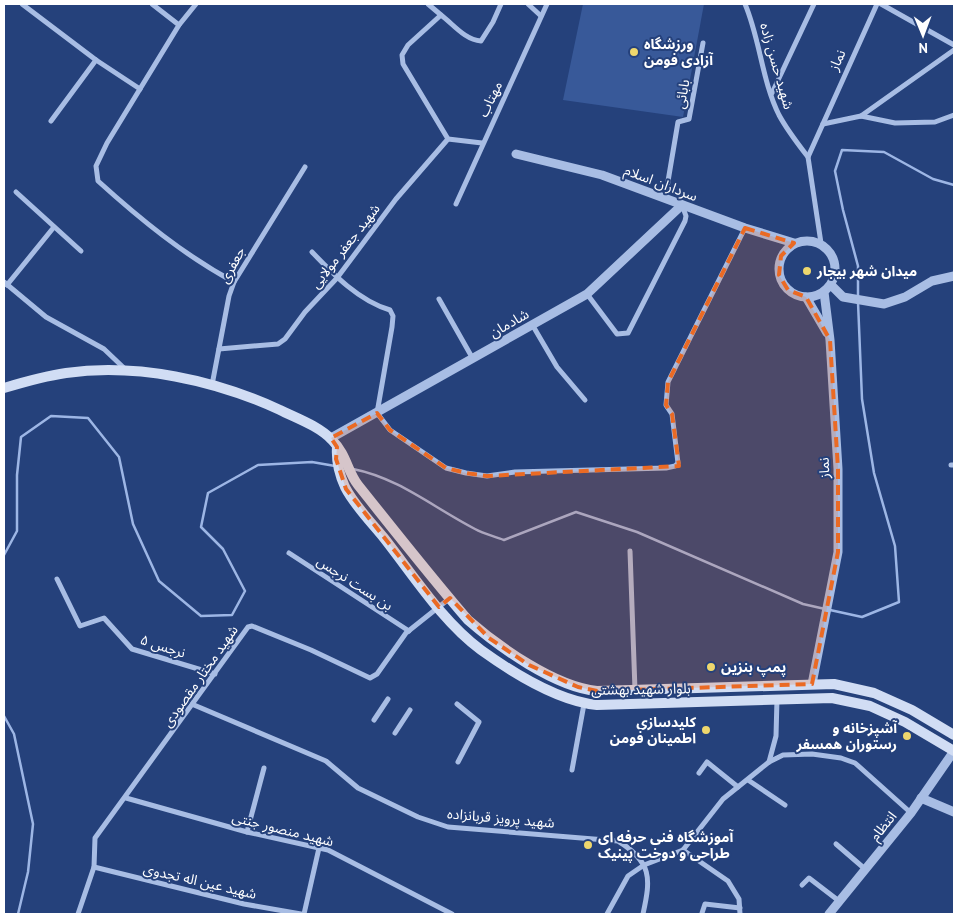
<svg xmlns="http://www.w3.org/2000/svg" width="958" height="918" font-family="'PT Sans','Noto Sans Arabic',sans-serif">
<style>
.green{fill:#385999}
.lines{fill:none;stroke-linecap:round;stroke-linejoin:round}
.stream{stroke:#9db6e5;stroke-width:2.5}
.minor{stroke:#a8bde4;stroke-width:5}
.tertiary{stroke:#a8bde4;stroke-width:9}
.secondary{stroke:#d1ddf4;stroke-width:10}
.marked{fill:#ea6a24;fill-opacity:0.2;stroke:#ea6a24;stroke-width:4;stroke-dasharray:10 6;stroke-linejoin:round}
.poi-dot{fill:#eed76d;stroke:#25417b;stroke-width:2}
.labels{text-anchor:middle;stroke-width:4;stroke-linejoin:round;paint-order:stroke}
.poi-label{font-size:14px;font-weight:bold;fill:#fff;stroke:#25417b;text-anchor:start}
.street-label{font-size:14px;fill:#fff;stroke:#25417b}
</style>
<rect width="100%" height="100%" fill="#25417b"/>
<path class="green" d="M583,4H704L683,117L563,100Z"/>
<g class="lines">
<g class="stream">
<path d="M858,297V266L843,210L835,171L842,150L884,152L933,179L954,185"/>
<path d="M353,469C399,478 434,508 475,529C484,534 494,536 504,540L576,512L637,532L803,604L825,609"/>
<path d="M4,555L17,531V475L21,437L51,416L88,418L119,457L133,524L159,581L201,616L232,615L245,591L223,549L201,527L208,493L258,465L312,462L335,466"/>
<path d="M830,610L862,617L899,602L895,546L874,473L862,399L858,302"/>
<path d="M4,716L14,734L33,824L28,872L18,914"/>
</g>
<g class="minor">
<path d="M22,4L96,60L140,89"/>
<path d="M152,4L179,25"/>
<path d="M196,4L179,25L107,143L96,166L98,181C140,219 184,255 234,282"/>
<path d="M428,4L441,15"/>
<path d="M528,4L541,16"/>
<path d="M745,4C760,39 762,81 779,115C787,130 798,144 808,157"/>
<path d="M881,4L954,45"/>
<path d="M772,93L814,4"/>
<path d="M861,116L954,50"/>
<path d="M51,121L96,60"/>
<path d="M823,124L861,116L895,123L935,122L954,115"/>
<path d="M482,143L448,139L403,64L402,55L408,45L441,15C453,24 465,40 481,41L493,22L501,4"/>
<path d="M16,192L81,251"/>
<path d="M665,199L678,122L689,119L703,43"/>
<path d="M456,204L547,4"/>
<path d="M821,243L808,157L877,4"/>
<path d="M312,252C333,274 359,301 390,310L393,316L392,327L377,413L390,430L446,468L466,473L487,476L515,472L666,468L675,466L678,463L672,414L666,405L668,382L745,228"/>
<path d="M4,282L46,317L104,349L125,369"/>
<path d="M7,285L54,227"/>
<path d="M587,294L617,334L628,333L685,221L686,216L682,205"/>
<path d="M439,299L473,359"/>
<path d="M533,326L557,367L585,400"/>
<path d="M219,349L278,344L285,339L305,312L337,278L396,199L448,139"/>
<path d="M212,385L229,296L234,282L305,167"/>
<path d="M951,465H954"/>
<path d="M630,551L635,690"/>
<path d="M289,553L409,631"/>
<path d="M57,579L80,626L104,618L132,649L215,674"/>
<path d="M457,704L479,722L458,762"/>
<path d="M194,705L326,761L358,788L418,817L448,827L618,841C652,862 651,878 643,914"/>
<path d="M374,720L388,699"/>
<path d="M395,733L410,710"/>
<path d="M769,762L776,736L777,699"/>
<path d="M572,770L584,704"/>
<path d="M699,773L707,762L738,787"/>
<path d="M748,780L785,805"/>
<path d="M126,798L247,832L328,850L452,914"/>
<path d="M247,832L264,768"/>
<path d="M836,844L865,869"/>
<path d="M683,850L728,881L739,899L740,914"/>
<path d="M94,867L244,904L301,914"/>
<path d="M802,885L809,878L839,901"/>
<path d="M702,913L705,904L740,908"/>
<path d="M78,914L94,867L95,838L248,627L252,626L311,650L370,678L377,674L406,633L450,598"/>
<path d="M304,914L319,848"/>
<path d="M607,914L628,876L644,865L683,850L723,799L769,762L783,755L812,754L841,758L855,763L911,813"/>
</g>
<g class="tertiary">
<path d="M516,154L602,175L745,228L794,243"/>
<circle cx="807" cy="269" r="28"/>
<path d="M831,285L843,297L884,304L905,297L932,281L954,276"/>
<path d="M806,297L827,333"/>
<path d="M331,438L587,294L682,205"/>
<path d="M812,684L838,552V469L830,340L824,292"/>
<path d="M921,798L954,812"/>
<path d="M829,914L911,813L954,751"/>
</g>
<g class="secondary">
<path d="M4,388C24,382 45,376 66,373C137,363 215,380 280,410C296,418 319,426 332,440C347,455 347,471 358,485C394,530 430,576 468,620C499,647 555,687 597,691L834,684L874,693L912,710L954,735"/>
<path d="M337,447C336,461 339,474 345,487C354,505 371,522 384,538C414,576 442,621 481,650C513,673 558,701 597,705L832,698L870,706L905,722L954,751"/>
</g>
</g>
<path class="marked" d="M745,228L794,243L781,256L779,275L788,290L806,297L830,340L838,469V552L812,684L597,691L578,687L529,665L489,638L450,598L439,607L346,489L336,459L337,447L331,438L377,413L390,430L446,468L466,473L487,476L679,466L672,414L666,405L668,382Z"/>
<g class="poi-dot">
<circle cx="634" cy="52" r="5"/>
<circle cx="807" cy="271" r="5"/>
<circle cx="711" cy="667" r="5"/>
<circle cx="706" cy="730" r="5"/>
<circle cx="907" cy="736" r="5"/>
<circle cx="588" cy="845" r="5"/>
</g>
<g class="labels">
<g class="poi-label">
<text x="644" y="49">ورزشگاه<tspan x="644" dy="16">آزادی فومن</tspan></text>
<text x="817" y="276">میدان شهر بیجار</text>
<text x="721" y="672">پمپ بنزین</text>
<text x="696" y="727" text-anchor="end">کلیدسازی<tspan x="696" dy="16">اطمینان فومن</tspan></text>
<text x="897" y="733" text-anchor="end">آشپزخانه و<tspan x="897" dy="16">رستوران همسفر</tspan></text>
<text x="598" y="842">آموزشگاه فنی حرفه ای<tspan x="598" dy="16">طراحی و دوخت پینیک</tspan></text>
</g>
<g class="street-label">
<text transform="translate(837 60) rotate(-66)" y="5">نماز</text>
<text transform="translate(777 66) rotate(74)" y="5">شهید حسن زاده</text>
<text transform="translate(682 94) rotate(-80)" y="5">بابائی</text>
<text transform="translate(490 99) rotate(-65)" y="5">مهتاب</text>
<text transform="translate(661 183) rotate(21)" y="5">سرداران اسلام</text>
<text transform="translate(345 246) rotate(-52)" y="5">شهید جعفر مولایی</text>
<text transform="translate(232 265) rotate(-62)" y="5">جعفری</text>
<text transform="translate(509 323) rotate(-30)" y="5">شادمان</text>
<text transform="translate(824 468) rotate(-92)" y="5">نماز</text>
<text transform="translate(355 583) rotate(33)" y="5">بن بست نرجس</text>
<text transform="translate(163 646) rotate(18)" y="5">نرجس ۵</text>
<text transform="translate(200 676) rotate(-55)" y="5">شهید مختار مقصودی</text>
<text transform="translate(641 689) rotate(-1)" y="5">بلوار شهید بهشتی</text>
<text transform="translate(501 818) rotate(5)" y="5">شهید پرویز قربانزاده</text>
<text transform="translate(883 826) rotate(-51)" y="5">انتظام</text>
<text transform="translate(283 829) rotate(14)" y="5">شهید منصور جنتی</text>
<text transform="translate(200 881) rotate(13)" y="5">شهید عین اله تجدوی</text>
</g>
</g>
<rect width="958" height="918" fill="none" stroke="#ffffff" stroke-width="10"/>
<g transform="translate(923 35) rotate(179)" stroke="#25417b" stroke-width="4" paint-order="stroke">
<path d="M0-4L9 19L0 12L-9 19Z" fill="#ffffff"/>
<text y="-8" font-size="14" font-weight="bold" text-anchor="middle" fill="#ffffff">N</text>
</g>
</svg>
